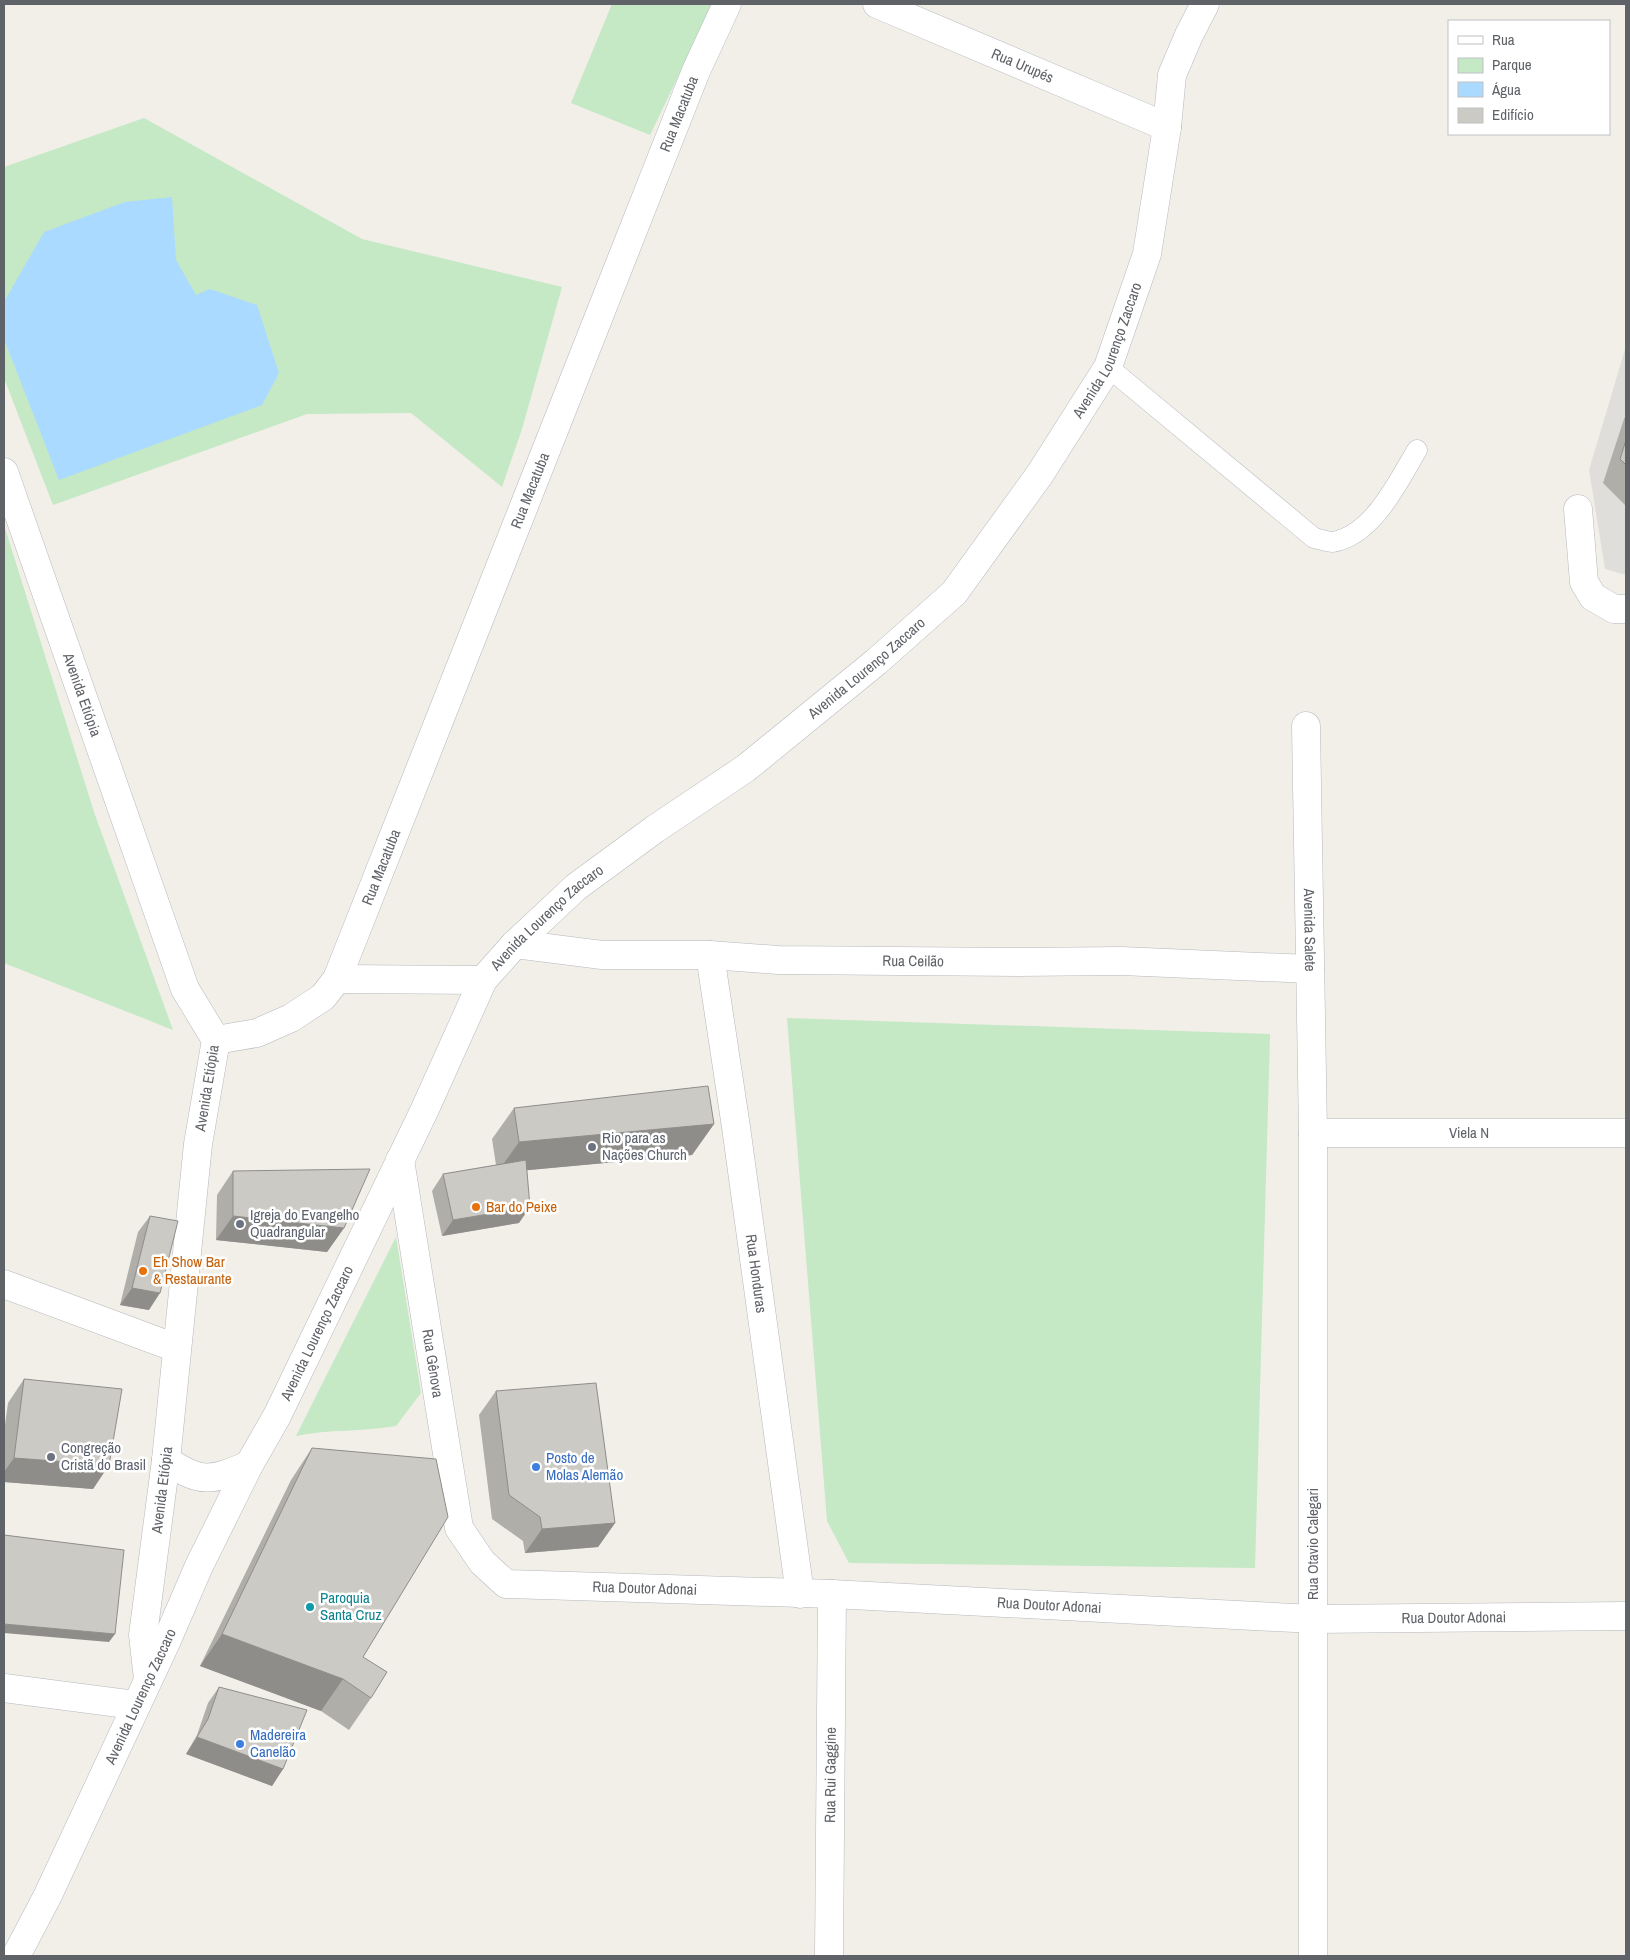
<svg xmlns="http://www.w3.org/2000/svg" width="1630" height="1960" font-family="'Archivo Narrow',sans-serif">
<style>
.industrial{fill:#e0deda}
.green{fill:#c5e8c5}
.water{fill:#aadaff}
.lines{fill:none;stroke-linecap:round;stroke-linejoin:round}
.lane-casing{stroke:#b5b8bc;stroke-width:21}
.street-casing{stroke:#b5b8bc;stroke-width:29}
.secondary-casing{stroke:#b6babf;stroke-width:29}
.lane{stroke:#fff;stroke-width:20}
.street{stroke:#fff;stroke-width:28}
.secondary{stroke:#fff;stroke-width:28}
.wall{fill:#afaea9}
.shaded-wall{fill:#8f8d8a}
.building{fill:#cccac5;stroke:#8f8d8a}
.worship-dot{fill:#6b7280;stroke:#fff;stroke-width:2}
.food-dot{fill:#e8710a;stroke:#fff;stroke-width:2}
.shop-dot{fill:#3f7fe0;stroke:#fff;stroke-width:2}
.culture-dot{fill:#0f9aa8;stroke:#fff;stroke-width:2}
.labels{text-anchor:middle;stroke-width:5;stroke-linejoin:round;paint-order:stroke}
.street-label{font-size:15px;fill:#5f6368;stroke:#fff}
.worship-label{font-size:15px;fill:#5b616d;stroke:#fff;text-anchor:start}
.food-label{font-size:15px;fill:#c56008;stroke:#fff;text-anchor:start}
.shop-label{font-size:15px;fill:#366cbe;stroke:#fff;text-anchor:start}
.culture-label{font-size:15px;fill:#0d838f;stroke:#fff;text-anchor:start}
</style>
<rect width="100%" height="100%" fill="#f1efe8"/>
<path class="industrial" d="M1626,346V575L1605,569L1589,470Z"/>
<g class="green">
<path d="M612,4H713L650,135L571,103Z"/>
<path d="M144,118L362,239L562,287L522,429L502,487L411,413L307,414L53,505L4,378V167Z"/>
<path d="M4,525L95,815L173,1030L4,963Z"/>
<path d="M787,1018L1270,1034L1255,1568L849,1563L827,1521Z"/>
<path d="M396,1237L421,1393L396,1426C363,1432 329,1429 296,1436Z"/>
</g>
<path class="water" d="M172,197L176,260L196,295L210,289L257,305L279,373L262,405L59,480L4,339V302L44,232L125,202Z"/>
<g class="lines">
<g class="lane-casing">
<path id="lane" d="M1108,367L1314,538C1319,539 1327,542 1333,542C1373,535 1398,482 1417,450"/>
</g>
<g class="street-casing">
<g id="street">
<path id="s1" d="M877,4L1167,127"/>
<path id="s2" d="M4,472L185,989L216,1040L198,1144L166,1460L143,1635L148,1679"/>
<path d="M1578,509L1584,582L1593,597L1614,609H1626"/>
<path id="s3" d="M1306,726L1313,1133V1956"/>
<path id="s4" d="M515,944L602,955H710L778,960L1018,962L1121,961L1310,969"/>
<path id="s5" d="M710,955L736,1127L800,1594"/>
<path d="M337,979L483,980"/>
<path id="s6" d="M216,1040L257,1033L291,1018L323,997L337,979L696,71L727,4"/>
<path id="s7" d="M1313,1133H1626"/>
<path id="s8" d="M400,1160L459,1528L482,1562L506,1584L832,1594L1313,1619L1626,1616"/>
<path d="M4,1284L176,1348"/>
<path d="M166,1460C201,1484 211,1481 249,1465"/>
<path d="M4,1688L135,1705"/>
<path id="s9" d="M829,1956L832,1594"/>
</g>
</g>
<g class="secondary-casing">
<g id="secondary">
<path id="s10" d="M16,1956L48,1895L167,1640L199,1566L249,1465L277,1416L425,1109L483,980L515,944L576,887L655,829L746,768L876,662L954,593L1040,474L1108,367L1147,254L1167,127L1172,75L1189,35L1205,4"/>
</g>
</g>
<use href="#lane" class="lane"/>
<use href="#street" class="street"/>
<use href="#secondary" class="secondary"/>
</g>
<g class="wall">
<path d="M1626,415V506L1603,483L1624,419Z"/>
<path d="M514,1108L714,1124L692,1155L527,1170L519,1223L442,1236L432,1191L443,1174L496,1165L492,1139Z"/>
<path d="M233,1171L344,1228L327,1252L216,1240L217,1195Z"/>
<path d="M150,1216L149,1310L120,1305L138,1232Z"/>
<path d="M24,1379L109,1465L93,1489L4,1482V1432L8,1403Z"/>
<path d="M496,1391L615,1523L598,1547L525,1553L523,1541L492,1519L479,1415Z"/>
<path d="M312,1448L363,1657L371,1698L349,1730L321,1711L200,1666L291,1480Z"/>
<path d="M219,1687L283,1769L272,1786L186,1754L197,1735L208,1703Z"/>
</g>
<g class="shaded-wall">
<path d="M714,1124L692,1155L497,1173L519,1142Z"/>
<path d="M530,1207L519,1223L442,1236L453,1220Z"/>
<path d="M233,1216L344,1228L327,1252L216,1240Z"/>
<path d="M132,1288L160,1293L149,1310L120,1305Z"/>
<path d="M14,1458L109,1465L93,1489L4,1482V1472Z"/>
<path d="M615,1523L598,1547L525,1553L542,1529Z"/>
<path d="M4,1624L115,1634L109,1642L4,1633Z"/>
<path d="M222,1634L343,1679L321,1711L200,1666Z"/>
<path d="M197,1737L283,1769L272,1786L186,1754Z"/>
</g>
<g class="building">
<path d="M1626,440V465L1620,459Z"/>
<path d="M708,1086L714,1124L519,1142L514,1108Z"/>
<path d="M526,1160L530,1207L453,1220L443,1174Z"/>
<path d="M370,1169L344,1228L233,1216V1171Z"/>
<path d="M150,1216L178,1221L160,1293L132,1288Z"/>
<path d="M24,1379L122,1389L109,1465L14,1458Z"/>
<path d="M596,1383L615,1523L542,1529L540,1517L509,1495L496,1391Z"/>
<path d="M312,1448L436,1459L448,1517L363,1657L387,1672L371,1698L343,1679L222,1634Z"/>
<path d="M4,1535L124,1550L115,1634L4,1624Z"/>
<path d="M219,1687L307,1710L283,1769L197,1737L208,1719Z"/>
</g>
<g class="worship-dot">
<circle cx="592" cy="1147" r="5"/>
<circle cx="240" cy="1224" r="5"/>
<circle cx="51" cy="1457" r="5"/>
</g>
<g class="food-dot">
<circle cx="476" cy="1207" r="5"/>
<circle cx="143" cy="1271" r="5"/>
</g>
<g class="shop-dot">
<circle cx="536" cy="1467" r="5"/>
<circle cx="240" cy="1744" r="5"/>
</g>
<circle class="culture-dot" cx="310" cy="1607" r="5"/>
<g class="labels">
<g class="street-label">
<text dy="5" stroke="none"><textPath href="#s1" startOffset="158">Rua Urupés</textPath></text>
<text dy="5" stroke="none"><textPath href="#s6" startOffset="1070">Rua Macatuba</textPath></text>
<text dy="5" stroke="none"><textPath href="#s10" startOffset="1982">Avenida Lourenço Zaccaro</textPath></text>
<text dy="5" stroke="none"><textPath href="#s6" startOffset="665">Rua Macatuba</textPath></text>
<text dy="5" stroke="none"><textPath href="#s10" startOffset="1578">Avenida Lourenço Zaccaro</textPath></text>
<text dy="5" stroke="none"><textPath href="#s2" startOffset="236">Avenida Etiópia</textPath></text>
<text dy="5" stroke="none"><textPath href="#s6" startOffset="260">Rua Macatuba</textPath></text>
<text dy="5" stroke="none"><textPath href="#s10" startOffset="1172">Avenida Lourenço Zaccaro</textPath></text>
<text dy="5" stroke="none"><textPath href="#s3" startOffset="204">Avenida Salete</textPath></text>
<text dy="5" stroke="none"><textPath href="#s4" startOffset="399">Rua Ceilão</textPath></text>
<text transform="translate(207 1088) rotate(-81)" y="5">Avenida Etiópia</text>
<text dy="5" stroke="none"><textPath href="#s7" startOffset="156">Viela N</textPath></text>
<text dy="5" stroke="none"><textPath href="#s5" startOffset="322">Rua Honduras</textPath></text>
<text dy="5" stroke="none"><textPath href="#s10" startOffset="692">Avenida Lourenço Zaccaro</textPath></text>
<text dy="5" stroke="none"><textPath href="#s8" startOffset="206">Rua Gênova</textPath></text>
<text transform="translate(162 1490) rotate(-83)" y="5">Avenida Etiópia</text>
<text transform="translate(1313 1544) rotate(-90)" y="5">Rua Otavio Calegari</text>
<text dy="5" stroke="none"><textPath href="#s8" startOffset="585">Rua Doutor Adonai</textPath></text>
<text dy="5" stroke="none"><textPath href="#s8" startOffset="990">Rua Doutor Adonai</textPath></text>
<text dy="5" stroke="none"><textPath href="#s8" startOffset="1395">Rua Doutor Adonai</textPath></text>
<text dy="5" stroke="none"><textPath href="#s10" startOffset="288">Avenida Lourenço Zaccaro</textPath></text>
<text dy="5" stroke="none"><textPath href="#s9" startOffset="181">Rua Rui Gaggine</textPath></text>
</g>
<g class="worship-label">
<text x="602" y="1143">Rio para as<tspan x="602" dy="17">Nações Church</tspan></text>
<text x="250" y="1220">Igreja do Evangelho<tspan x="250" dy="17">Quadrangular</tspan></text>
<text x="61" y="1453">Congreção<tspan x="61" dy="17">Cristã do Brasil</tspan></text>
</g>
<g class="food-label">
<text x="486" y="1212">Bar do Peixe</text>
<text x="153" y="1267">Eh Show Bar<tspan x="153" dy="17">&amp; Restaurante</tspan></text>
</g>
<g class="shop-label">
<text x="546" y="1463">Posto de<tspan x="546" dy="17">Molas Alemão</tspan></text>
<text x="250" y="1740">Madereira<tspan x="250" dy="17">Canelão</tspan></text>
</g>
<g class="culture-label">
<text x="320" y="1603">Paroquia<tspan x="320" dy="17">Santa Cruz</tspan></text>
</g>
</g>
<rect width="1630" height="1960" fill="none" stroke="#5f6368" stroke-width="10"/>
<rect x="1448" y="20" width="162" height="115" fill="#ffffff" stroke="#bfc1c3"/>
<rect x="1458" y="36" width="25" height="8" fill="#ffffff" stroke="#bfc1c3"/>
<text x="1492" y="45" font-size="15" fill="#5f6368">Rua</text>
<rect x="1458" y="58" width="25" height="15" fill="#c5e8c5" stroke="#bfc1c3"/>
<text x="1492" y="70" font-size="15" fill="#5f6368">Parque</text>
<rect x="1458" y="82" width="25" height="15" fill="#aadaff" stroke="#bfc1c3"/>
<text x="1492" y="95" font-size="15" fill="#5f6368">Água</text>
<rect x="1458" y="108" width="25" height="15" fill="#cccac5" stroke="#bfc1c3"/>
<text x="1492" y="120" font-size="15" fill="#5f6368">Edifício</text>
</svg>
